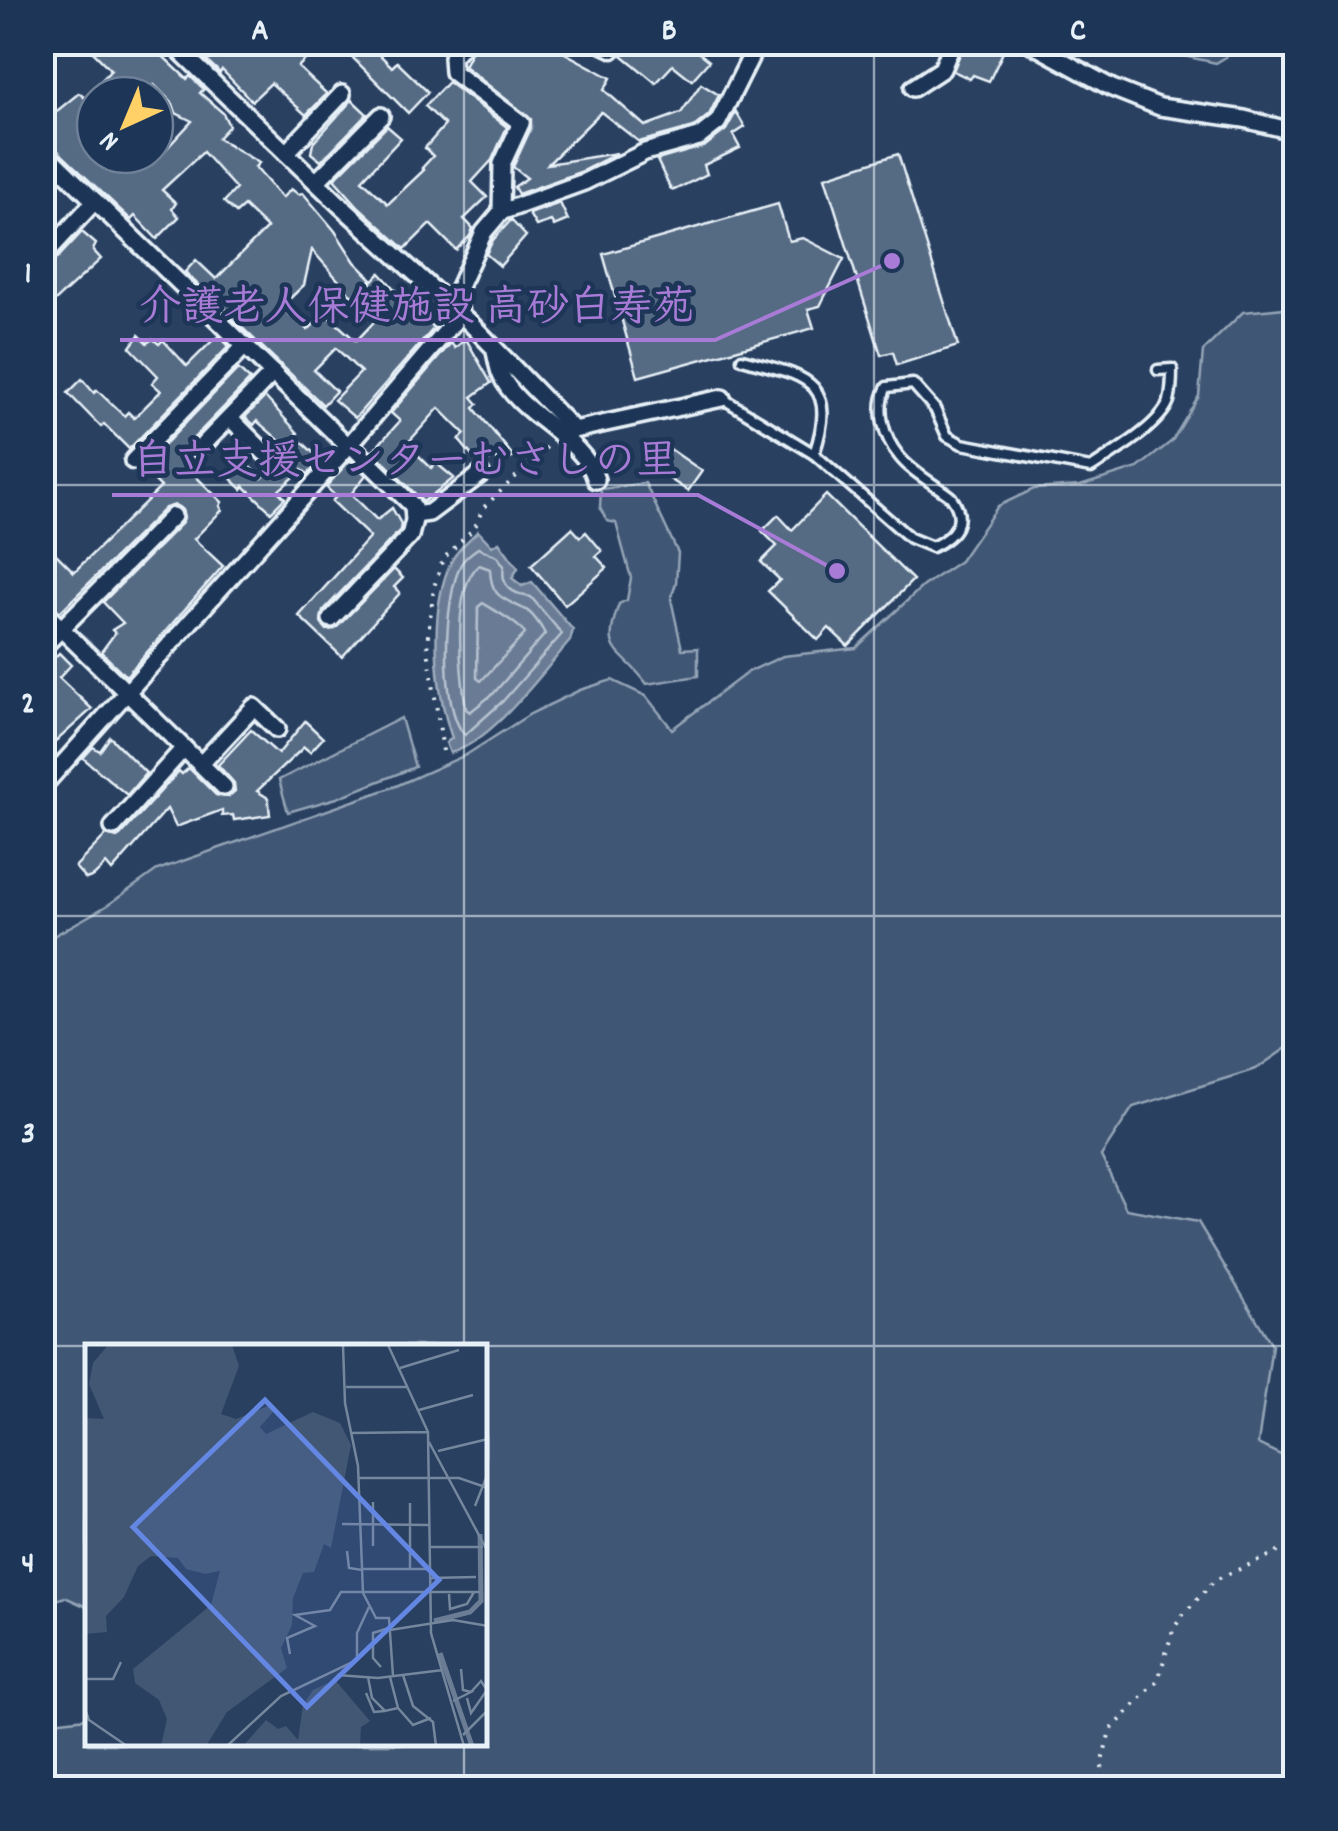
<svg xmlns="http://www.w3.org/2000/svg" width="1338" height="1831" font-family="Dekko,'Klee One',sans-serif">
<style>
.green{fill:#415774;stroke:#94a4b6;stroke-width:2.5}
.water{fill:#6b7c95;stroke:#9dabbd;stroke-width:2.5}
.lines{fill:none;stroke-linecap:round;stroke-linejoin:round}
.shore{stroke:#b6c2d0;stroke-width:2.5}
.building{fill:#556a83;stroke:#e8f1f8;stroke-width:2.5;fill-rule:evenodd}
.service-casing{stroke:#e8f1f8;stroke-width:15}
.minor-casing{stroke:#e8f1f8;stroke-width:22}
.path{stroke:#e8f1f8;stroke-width:4;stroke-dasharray:2.5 8;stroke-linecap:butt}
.service{stroke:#1d3557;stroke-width:8}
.minor{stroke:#1d3557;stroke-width:15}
.grid{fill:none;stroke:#e8f1f8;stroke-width:2.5;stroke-opacity:0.55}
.inset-river{fill:none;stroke:#6b7c95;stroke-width:5}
.inset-road{fill:none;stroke:#75879d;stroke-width:2.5}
.view{fill:#6487e3;fill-opacity:0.15;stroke:#6487e3;stroke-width:5}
.inset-edge{fill:none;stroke:#e8f1f8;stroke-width:5}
.leader{fill:none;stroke:#a77bd6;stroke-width:4}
.callout-dot{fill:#a77bd6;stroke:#1d3557;stroke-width:4}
.callout-label{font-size:42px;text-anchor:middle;font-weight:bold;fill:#a77bd6;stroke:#1d3557;stroke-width:9;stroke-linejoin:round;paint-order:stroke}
.neatline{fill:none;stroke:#e8f1f8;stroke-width:4}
.grid-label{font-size:32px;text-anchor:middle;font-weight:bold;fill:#e8f1f8}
</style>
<rect width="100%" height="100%" fill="#294061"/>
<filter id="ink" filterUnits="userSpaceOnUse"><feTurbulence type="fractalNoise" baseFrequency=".01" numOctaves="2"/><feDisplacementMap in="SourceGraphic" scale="20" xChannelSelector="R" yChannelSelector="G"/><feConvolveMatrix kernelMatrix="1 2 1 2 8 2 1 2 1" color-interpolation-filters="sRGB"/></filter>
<g filter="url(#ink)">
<g class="green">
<path d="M1123,43H1249L1216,63Z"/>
<path d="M1295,307V1042L1256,1069L1133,1107L1101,1156L1126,1209L1198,1222L1272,1345L1258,1444L1295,1462V1788H43V1723L87,1718L88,1744H485V1346H88L87,1607L65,1597L43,1604V942L108,905L157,870L396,786L466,755L530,714L580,690L612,680L646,696L672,729L748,672L783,656L856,648L923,586L960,561L998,506L1034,489L1080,486L1138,468L1172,441L1199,396L1203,351L1243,312Z"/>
<path d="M645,483L678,553L676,583L671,599L682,649L698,648V676L647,684C620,647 600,656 619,604L627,600L631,578L616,523L607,521L600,508L601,489Z"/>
<path d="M401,718L415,767L337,798L288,812L279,780Z"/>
</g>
<path class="water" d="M478,531L492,546L499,542L518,568L512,578L522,586L532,582L573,630L570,641C540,675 493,741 450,753L446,743L452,738C435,689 428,608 452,560C458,549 469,540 478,531Z"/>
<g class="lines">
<g class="shore">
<path d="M478,548L497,556L504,566C500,587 513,594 531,597L562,634L503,701L465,735C439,709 444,596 461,564C465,557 472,552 478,548Z"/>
<path d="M479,565L490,569C491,598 503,598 524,609C532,612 541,626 545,634L494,693L470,712L466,709C461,675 451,588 479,565Z"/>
<path d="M483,603C495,611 519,623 525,634L481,681L477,678L478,607Z"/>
</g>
</g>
<g class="building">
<path d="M83,42H148L187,79L190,76L204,89L200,93L223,113L229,126L218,138L259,163L255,167L282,198L291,189L298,194L303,193L335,231L355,262L372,279L353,297L312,250L304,285L281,307L308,330L325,313L356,341L388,307L367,287L380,273L420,317L434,328L355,418L334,400L361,372L336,348L314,370L336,391L323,405L235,321L208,288L204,291L185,272L196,260L216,279L267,228L244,206L236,213L224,202L236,189L203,152L162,190L176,203L172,209L179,217L157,239L135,216L131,220L42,136V123L79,93L85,98L111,70ZM154,85L173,104L176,113L192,121L152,164L142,155H95V95H143Z"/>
<path d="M202,42H315L302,55L306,59L298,67L327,94L306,115L271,83L252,101L222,70L220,73L205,59L212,52Z"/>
<path d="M337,42H367L392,67L397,62L428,92L408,113Z"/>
<path d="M476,42H554L552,46L611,78L604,90L645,126L681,113L701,84L719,95L709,115L694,127L639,142L601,112L548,164L617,153L580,172L518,194L514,187L527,178L513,167L531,128V119L464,66Z"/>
<path d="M632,42H686L709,61L692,80L673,65L656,83L622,55Z"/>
<path d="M965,42L1006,46L989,81L973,75L970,79L953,71Z"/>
<path d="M448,82L507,127L492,160L472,182L487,197L464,219L473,228L470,236L456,250L430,224L405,249L359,207L334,179L387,126L401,138L362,180L388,204L424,170L422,168L433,156L425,148L445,125L425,106Z"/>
<path d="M352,100L367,114L321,161L311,153L313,143Z"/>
<path d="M736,112L745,127L733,135L740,148L704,165L707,174L674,190L670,188L657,160L705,146L726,130Z"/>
<path d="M898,154L958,346L897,365L893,352L881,355L825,177Z"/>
<path d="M560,203L568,220L554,226L551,221L536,226L529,214Z"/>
<path d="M778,204L789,241L803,238L844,259L820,306L808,309L814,328L638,377L603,254Z"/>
<path d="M511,220L526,236L500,266L486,254L493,240Z"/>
<path d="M82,232L96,244L93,250L101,259L42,313V269L50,266Z"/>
<path d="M139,335L147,343L153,339L159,344L163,340L187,366L214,339L220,337L229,346L129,449L104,424L101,427L68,393L82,379L94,393L97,390L124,416L128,412L134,418L161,391L152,383L158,376L130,347Z"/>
<path d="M466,339L491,383L472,397L478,404L474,408L514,457L500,465L495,456L485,464L478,463L459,440L465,434L439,408L407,444L431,468L436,463L454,478L423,502L373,451L400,421L391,413L451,343L455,348Z"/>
<path d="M238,369L250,380L191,441L188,451L179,460L222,502L220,506L222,510L194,539L223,566L126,676L101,652L115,633L112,630L123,623L103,602L181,524L184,518L182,509L175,505L165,508L60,612L49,601L55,595L42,582V540L74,572L161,487L142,468Z"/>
<path d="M265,397L298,433L287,447L257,421L254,425L245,417Z"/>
<path d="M301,441L321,460L308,474L302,470L278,491L285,498L271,512L244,486L242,489L228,476L242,460L262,478Z"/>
<path d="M663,449H670L702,471L688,491L656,470L654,462Z"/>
<path d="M350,460L366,475L351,494L377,520L392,508L401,524L400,530L323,611L321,623L327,630L335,629L394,569L403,578L394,587L400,593L342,657L299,616L370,537L332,501L336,497L326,487Z"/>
<path d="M826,495L913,580L848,646L829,628L818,640L768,591L780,580L761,562L777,546L762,531L778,515L792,530Z"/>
<path d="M572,528L580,537L586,532L602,551L596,556L607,568L565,605L531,565Z"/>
<path d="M59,653L71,665L59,678L92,709L42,754V662L52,660Z"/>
<path d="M305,721L323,738L310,752L304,747L257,791L268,798L270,815L234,820L233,815L222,816V810L176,827L167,809L112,871L106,864L94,876L86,879L75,867L106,835L117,838L120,836L179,771L182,774L189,768L216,795L228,797L235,791L234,783L218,765L251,730L278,754Z"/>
<path d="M110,737L146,773L127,795L83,758L93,747L100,751Z"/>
</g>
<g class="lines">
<g class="service-casing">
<g id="service">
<path d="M590,42L613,53L625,42"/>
<path d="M742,359C803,376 840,378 814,454"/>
<path d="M722,398L814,454L910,538L932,547C955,536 968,520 951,497C936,485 911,472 899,456C884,438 875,408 887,387L913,384L935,409L947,436L962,444L1091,468C1113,453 1160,426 1169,401C1172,391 1172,379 1172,369L1158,370"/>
</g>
</g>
<g class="minor-casing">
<g id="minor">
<path d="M171,42L341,206L471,324L574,430L722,398"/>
<path d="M465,42L452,57L453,72L521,123L502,164L501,212"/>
<path d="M1028,42L1112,88L1160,107L1244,119L1296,132"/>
<path d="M913,88L942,69L953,42"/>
<path d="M42,150L348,446"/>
<path d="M286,153L342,94"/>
<path d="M316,182L381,116"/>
<path d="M42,258L95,201"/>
<path d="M495,352C497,359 498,369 501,375C518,415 584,437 596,480"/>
<path d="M230,418L265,453"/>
<path d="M199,449L273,373"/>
<path d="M133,461L245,346"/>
<path d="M414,515L429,513L481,474"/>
<path d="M42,610L224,787"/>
<path d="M331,619L410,536L414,520L413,506L350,444"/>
<path d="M42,648L173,516"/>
<path d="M201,764L254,707L277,729"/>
<path d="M42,787L350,444L459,316V287L484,232L501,212L584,182L645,152L699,137L718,122L758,42"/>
<path d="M113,827L184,748"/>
</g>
</g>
<g class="path">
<path d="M443,751L427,643L434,587L443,559L475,527L483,508L549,445"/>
<path d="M1111,1788L1101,1765L1110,1731L1158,1680L1173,1630L1182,1616L1215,1580L1296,1544"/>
</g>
<use href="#service" class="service"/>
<use href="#minor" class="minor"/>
</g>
</g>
<path class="grid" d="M464,42V1346M874,42V1788M42,485H1296M42,916H1296M42,1346H1296M464,1744V1788"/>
<g transform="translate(85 1344)">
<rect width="402" height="402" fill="#294061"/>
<path d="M23,1H147L154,22L136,70L151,75L186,61L188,68L175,83L181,90L228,68L255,79L266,101L246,204L239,200L229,228L218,229L208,254L207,281L196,304L202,324L142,368L121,402H76L82,375L74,356L50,339L48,325L126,261L135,227L120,230L101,225L93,214L66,212L53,222L39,253L21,272L22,288L0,290V74L19,75L4,40L8,19ZM250,336L285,377L276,383L275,402H158L181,376L193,385L201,382L213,396L218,361L228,346Z" fill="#415774"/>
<path class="inset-river" d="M349,277L385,268L396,257L395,190M355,309L387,402"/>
<path class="inset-road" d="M258,1L260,59L273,122L278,249L291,274H304L308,332M303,1L343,88L346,289L379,402M315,24L374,6M261,43H323M334,66L388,51M266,89L343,88M344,98L403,208M353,107L403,95M274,134H374L403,144M325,159V226M390,162L403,129M257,180L344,181M288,202V158M346,203H398M262,207L264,224L277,226M277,225H346M346,234L391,233M364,250L365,265L382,260L389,248M305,286L368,276L403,282M205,310L202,294L230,282L210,271L245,266L256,248H395M296,323L288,314V289L304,284M252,331L293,334L358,326M318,331L328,362L348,378L351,402M283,333L287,354L300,367L313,364M305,333L313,364L328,381L346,374M0,335H28L36,318M281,349L289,368L300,367M382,354L386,369L402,346L396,337L386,348M368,357L386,348L378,346L376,325M0,365L4,376L42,402M378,391L403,366M142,402L196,352L272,316V289L284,263"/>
<path class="view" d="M180,56L354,236L222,363L48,183Z"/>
<rect width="402" height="402" class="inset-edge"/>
</g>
<path class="leader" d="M892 261L715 340H120M837 571L698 495H112"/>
<g class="callout-dot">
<circle cx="892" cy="261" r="10"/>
<circle cx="837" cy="571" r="10"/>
</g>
<g class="callout-label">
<text x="417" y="319">介護老人保健施設 高砂白寿苑</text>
<text x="405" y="473">自立支援センターむさしの里</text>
</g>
<rect width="1338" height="1831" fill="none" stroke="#1d3557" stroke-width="110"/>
<g transform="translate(125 125) rotate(224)"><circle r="48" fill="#1d3557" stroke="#6e8097" stroke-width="2.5"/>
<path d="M0-8L18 38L0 25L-18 38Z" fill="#ffd166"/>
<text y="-15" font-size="28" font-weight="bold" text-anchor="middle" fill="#e8f1f8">N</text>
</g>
<rect x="55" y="55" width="1228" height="1721" class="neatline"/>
<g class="grid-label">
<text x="260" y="39">A</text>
<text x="669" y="39">B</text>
<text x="1078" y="39">C</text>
<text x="28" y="282">1</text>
<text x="28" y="712">2</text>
<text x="28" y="1142">3</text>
<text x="28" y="1572">4</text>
</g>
</svg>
